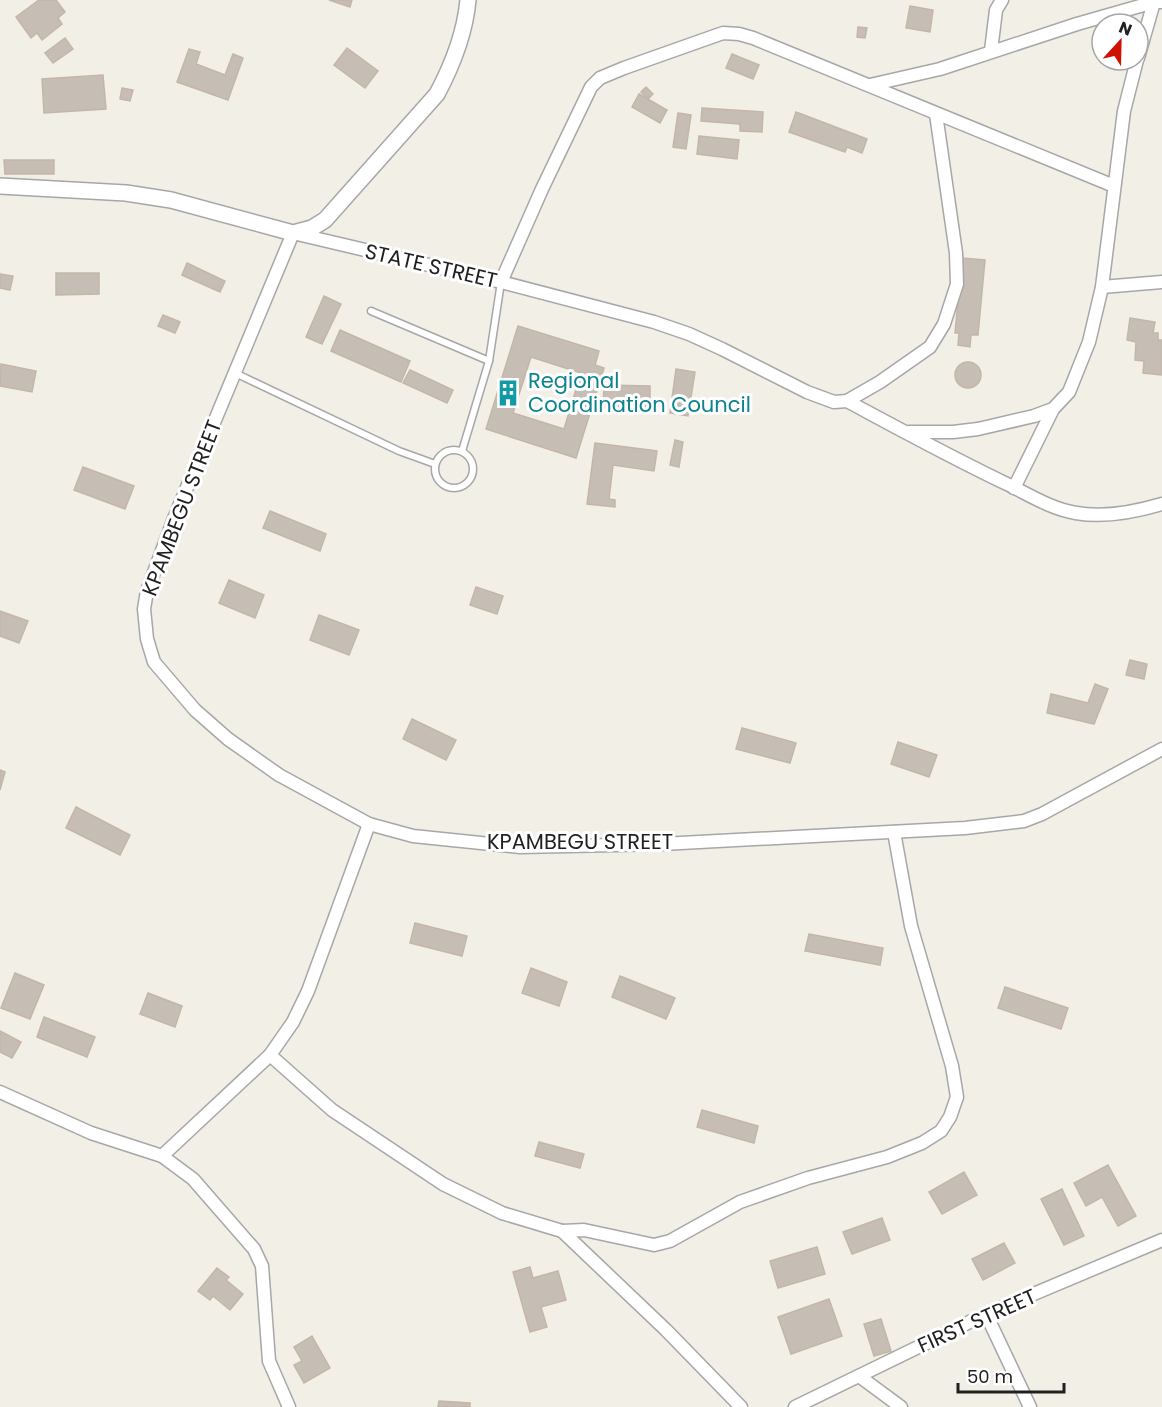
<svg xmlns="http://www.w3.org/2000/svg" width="1162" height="1407" font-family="Poppins,sans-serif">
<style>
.building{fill:#c6beb5;stroke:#c4b6a7;stroke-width:1.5;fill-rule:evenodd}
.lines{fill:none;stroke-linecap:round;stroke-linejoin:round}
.service-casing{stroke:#a7a7a7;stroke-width:9}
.minor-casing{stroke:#a7a7a7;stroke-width:15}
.tertiary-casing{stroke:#a7a7a7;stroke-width:18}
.service{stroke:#fff;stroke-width:6}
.minor{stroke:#fff;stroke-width:12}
.tertiary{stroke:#fff;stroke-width:15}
.labels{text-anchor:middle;stroke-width:6;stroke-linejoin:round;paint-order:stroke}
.street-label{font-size:21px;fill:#202020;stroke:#fff}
.culture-label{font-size:21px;fill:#0d838f;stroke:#fff;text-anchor:start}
</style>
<rect width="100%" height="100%" fill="#f1efe6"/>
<g class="building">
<path d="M39,0H56L65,12L58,18L62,24L42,40L37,33L31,38L16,17Z"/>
<path d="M329,0H352L350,7Z"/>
<path d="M910,6L933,10L930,32L906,28Z"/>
<path d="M858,27L867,28L865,38L857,37Z"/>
<path d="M65,38L73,49L53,63L45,53Z"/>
<path d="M347,48L378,71L365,88L334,65Z"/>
<path d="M189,49L200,52L196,64L225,75L233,54L243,58L228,100L177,82Z"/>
<path d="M732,54L759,65L753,79L726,68Z"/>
<path d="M103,75L106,109L44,113L42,79Z"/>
<path d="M646,87L653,94L648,99L641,92Z"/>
<path d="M122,88L133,90L130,101L120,99Z"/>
<path d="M639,94L667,110L660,123L632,107Z"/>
<path d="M702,108L763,112L762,132L740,131V124L701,121Z"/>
<path d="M796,112L867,139L862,153L847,147L845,152L789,132Z"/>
<path d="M678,113L691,115L686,149L673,147Z"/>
<path d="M699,136L739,140L737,159L697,154Z"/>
<path d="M4,160H54V174H5Z"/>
<path d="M962,258L985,260L978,335H971L970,347L958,345L959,333H955Z"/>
<path d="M187,263L225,281L220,292L182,275Z"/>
<path d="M56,273H99V294L56,295Z"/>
<path d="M0,274L13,276L10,290L0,288Z"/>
<path d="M324,296L341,304L322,344L306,337Z"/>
<path d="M163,315L180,322L175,333L158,326Z"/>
<path d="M1130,318L1155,322L1153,333H1158V340H1162V375L1143,373L1144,361L1135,360L1136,342L1127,340Z"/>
<path d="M518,326L599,351L595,365L604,368L576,458L486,429ZM531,357L581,373L564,429L513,413Z"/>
<path d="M340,330L410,361L401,382L331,351Z"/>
<circle cx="968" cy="375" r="13"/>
<path d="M1,364L36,371L32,392L0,386Z"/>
<path d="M676,369L695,372L688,416L670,413Z"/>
<path d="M410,370L453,390L447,403L403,383Z"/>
<path d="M604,385L650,386V409L603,407Z"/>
<path d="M675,440L683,442L679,467L670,465Z"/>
<path d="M595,443L657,451L654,471L613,465L609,499L615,500V507L587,504Z"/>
<path d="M83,467L134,486L125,509L74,490Z"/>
<path d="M270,511L326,534L320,551L263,528Z"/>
<path d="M229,580L264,595L255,618L219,603Z"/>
<path d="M476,587L503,596L497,614L470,605Z"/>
<path d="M0,611L28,621L19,643L0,636Z"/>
<path d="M319,615L359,630L349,655L310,640Z"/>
<path d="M1130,660L1147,664L1144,679L1126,675Z"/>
<path d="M1095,684L1108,689L1094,724L1047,713L1051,694L1088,703Z"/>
<path d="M412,719L456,740L446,760L403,739Z"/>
<path d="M742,728L796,743L790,763L736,749Z"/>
<path d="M898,742L937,755L929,777L891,764Z"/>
<path d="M0,770L5,772L0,790Z"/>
<path d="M76,807L130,835L120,855L66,828Z"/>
<path d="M415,923L467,936L462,956L410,943Z"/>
<path d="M809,934L883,948L880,965L805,951Z"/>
<path d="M531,968L567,982L559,1006L522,993Z"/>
<path d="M15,973L44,985L30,1019L1,1008Z"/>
<path d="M620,976L675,998L666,1019L612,997Z"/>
<path d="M1005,987L1068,1008L1061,1029L998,1008Z"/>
<path d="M148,993L182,1006L175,1027L140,1014Z"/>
<path d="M44,1017L95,1037L87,1057L37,1037Z"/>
<path d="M0,1031L21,1042L12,1058L0,1052Z"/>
<path d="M702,1110L758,1126L754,1143L697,1127Z"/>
<path d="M539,1142L584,1154L580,1168L535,1156Z"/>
<path d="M1108,1165L1136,1216L1118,1226L1102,1197L1086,1206L1074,1183Z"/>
<path d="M964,1172L977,1195L942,1214L929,1192Z"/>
<path d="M1062,1189L1084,1236L1064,1245L1041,1199Z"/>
<path d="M882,1218L890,1240L852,1254L843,1232Z"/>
<path d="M1004,1243L1015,1263L983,1280L972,1259Z"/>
<path d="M817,1247L825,1274L778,1288L770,1261Z"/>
<path d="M530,1267L533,1278L558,1271L566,1300L541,1307L547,1327L530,1332L513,1272Z"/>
<path d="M217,1268L229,1277L226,1280L243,1294L230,1310L213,1296L210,1300L198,1291Z"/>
<path d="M829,1299L842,1336L791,1354L778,1317Z"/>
<path d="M881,1319L891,1351L874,1356L864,1324Z"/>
<path d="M312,1336L330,1368L304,1383L294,1365L302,1361L294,1347Z"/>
<path d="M439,1401L470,1403V1407H438Z"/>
</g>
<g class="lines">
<g class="service-casing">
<g id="service">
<path d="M371,311L489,361"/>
<path d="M235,373L399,451L435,464"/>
<circle cx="454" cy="469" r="19"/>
<path d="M462,451L489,361L501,282"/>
</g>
</g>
<g class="minor-casing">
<g id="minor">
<path d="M991,51L996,10L1002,0"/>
<path d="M1138,58L1154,2L1153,0"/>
<path d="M870,85L940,69L1077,24L1154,2H1162"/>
<path d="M501,282L542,189L591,87L600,78L624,68L723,33L739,34L753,38L1114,186"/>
<path d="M1102,287L1162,282"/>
<path d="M847,401L880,382L930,347L944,324L957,284L956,253L936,114"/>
<path d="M909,432H953L978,429L1034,416L1053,409L1069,392L1089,342L1102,287L1124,111L1137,60"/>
<path d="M1014,488L1053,409"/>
<path d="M1162,504C1135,512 1104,518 1076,513C1052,509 1031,496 1009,485C954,459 901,430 847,401L834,402L807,392L722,349L689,334L654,322L501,282L293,233L173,521L147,591L144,609L147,639L154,662L195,710L228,739L279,775L369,824L413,836L520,847L662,844L965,828L1024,821L1042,814L1162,749"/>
<path d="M270,1055L332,1110L443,1184L502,1213L562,1231L666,1330L741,1407"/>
<path d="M0,1092L91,1133L162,1156L193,1179L254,1249L262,1266L269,1361L289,1407"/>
<path d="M162,1156L270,1055L293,1022L308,991L369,824"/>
<path d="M562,1231L584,1230L654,1245L670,1241L740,1202L808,1178L887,1157L922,1143L941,1131L950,1117L957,1097L952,1066L911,926L894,832"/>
<path d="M986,1314L1030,1407"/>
<path d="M859,1376L901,1407"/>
<path d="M795,1407L986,1314L1162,1240"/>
</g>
</g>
<g class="tertiary-casing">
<path id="tertiary" d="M0,186L126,193L171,200L293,233L312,228L325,220L437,94C453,64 465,33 468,0"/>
</g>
<use href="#service" class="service"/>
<use href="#minor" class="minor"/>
<use href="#tertiary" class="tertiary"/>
</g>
<defs>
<g id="building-bare" transform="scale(2.07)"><path d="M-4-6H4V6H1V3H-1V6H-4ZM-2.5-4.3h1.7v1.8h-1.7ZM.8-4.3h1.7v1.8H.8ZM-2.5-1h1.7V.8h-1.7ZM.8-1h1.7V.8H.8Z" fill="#0f9aa8" stroke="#fff" stroke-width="2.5" paint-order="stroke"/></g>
</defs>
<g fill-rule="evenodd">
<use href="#building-bare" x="508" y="393"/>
</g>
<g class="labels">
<g class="street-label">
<text transform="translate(431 266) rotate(13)" y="7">STATE STREET</text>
<text transform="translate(182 508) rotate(-69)" y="7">KPAMBEGU STREET</text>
<text x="580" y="849">KPAMBEGU STREET</text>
<text transform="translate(977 1321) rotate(-24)" y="7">FIRST STREET</text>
</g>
<g class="culture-label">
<text x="528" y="388">Regional<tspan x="528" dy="24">Coordination Council</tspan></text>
</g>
</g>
<g transform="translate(1120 42) rotate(22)"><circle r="28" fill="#ffffff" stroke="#a6a6a6" stroke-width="1.5"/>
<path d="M0-4.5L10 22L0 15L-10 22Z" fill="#d11100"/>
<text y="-9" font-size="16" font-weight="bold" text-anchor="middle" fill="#202020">N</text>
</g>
<path d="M958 1383v9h106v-9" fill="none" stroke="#202020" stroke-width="3"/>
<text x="967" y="1383" font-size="18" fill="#202020" stroke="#ffffff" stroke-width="4.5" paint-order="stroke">50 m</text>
</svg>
